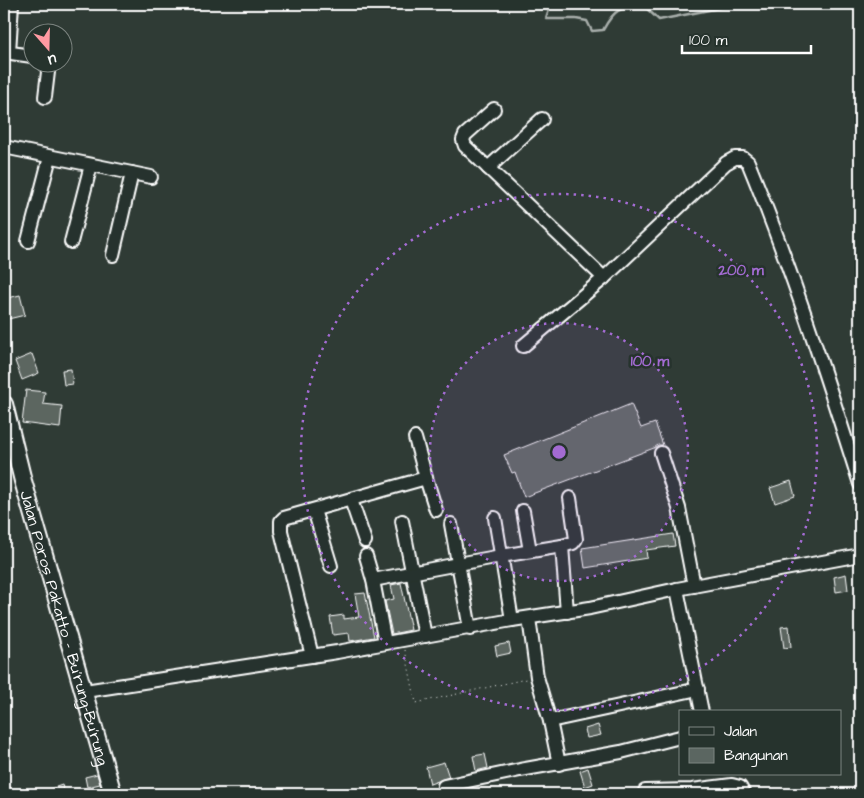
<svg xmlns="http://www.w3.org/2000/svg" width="864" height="798" font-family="'Architects Daughter',sans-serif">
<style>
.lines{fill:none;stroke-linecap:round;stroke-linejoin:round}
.stream{stroke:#a9afac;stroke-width:2.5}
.building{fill:#5b6661;stroke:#fff}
.minor-casing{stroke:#fff;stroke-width:16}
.major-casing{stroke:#fff;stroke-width:20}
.path{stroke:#fff;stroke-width:1;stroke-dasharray:1 4;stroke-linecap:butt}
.minor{stroke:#26332d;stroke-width:12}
.major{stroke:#26332d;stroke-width:16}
.ring{fill:none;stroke:#a36bd2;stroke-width:2.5;stroke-dasharray:2.5 5}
.labels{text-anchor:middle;stroke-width:5;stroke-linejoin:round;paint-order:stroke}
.street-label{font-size:16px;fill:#fff;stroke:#26332d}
.centre{fill:#a36bd2;stroke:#26332d;stroke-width:2.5}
.ring-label{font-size:15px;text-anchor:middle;font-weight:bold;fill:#a36bd2;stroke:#26332d;stroke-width:5;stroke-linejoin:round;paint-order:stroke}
</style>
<rect width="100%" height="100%" fill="#2f3b35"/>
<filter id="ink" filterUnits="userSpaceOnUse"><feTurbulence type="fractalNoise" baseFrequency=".02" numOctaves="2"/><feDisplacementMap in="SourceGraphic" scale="10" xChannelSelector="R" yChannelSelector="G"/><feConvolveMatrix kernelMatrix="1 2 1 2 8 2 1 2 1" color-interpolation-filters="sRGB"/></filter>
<g filter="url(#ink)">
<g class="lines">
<path class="stream" d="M533,4L537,7L549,10L546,19H576L587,21L592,31L603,30C615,8 619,8 644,6L659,20L739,4"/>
</g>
<g class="building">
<path d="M20,295L25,315L4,320V299Z"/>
<path d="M32,354L39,373L22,380L15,361Z"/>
<path d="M71,369L73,384L64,385L62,370Z"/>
<path d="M26,390L45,392L43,404L62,406L60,428L22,423Z"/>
<path d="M631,404L641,428L655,423L663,445H658L654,448L524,497L515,472L512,473L504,455Z"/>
<path d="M791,481L795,496L775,503L770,488Z"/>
<path d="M673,534L675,546L646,550L647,558L585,568L582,548Z"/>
<path d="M846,574L848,590L836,592L834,577Z"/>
<path d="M401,583L411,630L392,634L385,601L394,599L391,585Z"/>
<path d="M365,593L374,637L350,641L349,633L333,635L330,617L344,615V619L359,617L355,594Z"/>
<path d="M789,626L791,647L784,648L781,627Z"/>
<path d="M509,643L511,653L497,656L495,646Z"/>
<path d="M598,725L601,735L587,738L585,729Z"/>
<path d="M485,754L488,768L476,771L473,756Z"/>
<path d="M444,762L449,777L430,784L426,767Z"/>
<path d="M588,768L593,784L585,787L580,771Z"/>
<path d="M97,774L100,784L87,787L85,777Z"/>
<path d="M62,785L65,794H39V793Z"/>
</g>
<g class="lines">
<g class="minor-casing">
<g id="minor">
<path d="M4,52L32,56"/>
<path d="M9,52L12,4"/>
<path d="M45,97L48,72L46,62"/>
<path d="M494,109L465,135L463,140L465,146L604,278"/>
<path d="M4,147L151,177"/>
<path d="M488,168L542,119"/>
<path d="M28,241L50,157"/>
<path d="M71,242L91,165"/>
<path d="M113,255L132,173"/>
<path d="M523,346L604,278L726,163L735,158H743L748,162C791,267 826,376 860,484"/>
<path d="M415,438L426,478"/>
<path d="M661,453L679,508L694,586"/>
<path d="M351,500L365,541"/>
<path d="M314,510L331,566"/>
<path d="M523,511L530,551"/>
<path d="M495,518L512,620"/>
<path d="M402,521L425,636"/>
<path d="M451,524L470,629"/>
<path d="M562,546L573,543L576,539L570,498"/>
<path d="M366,556L373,580L385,643"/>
<path d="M373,580L501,556L562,546L567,612"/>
<path d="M677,589L702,712"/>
<path d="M529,618L537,677L550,721L559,764"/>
<path d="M312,656L281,531V521L284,518L426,478L436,510"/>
<path d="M85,691L337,652L512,620L590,608L677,589L860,555"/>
<path d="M550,721L698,689"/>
<path d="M444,786L520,770L621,752L680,737"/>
<path d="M645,791L692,790L732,785L740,787L744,794"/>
</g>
</g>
<g class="major-casing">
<g id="major">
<path id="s1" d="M4,404L23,481L113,794"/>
</g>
</g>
<path class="path" d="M405,650L416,703L526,679"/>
<use href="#minor" class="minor"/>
<use href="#major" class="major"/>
</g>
</g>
<circle cx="559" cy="452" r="129" fill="#a36bd2" fill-opacity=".12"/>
<g class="ring">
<circle cx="559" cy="452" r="129"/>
<circle cx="559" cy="452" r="258"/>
</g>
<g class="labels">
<g class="street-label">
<text dy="6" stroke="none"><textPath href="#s1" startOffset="232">Jalan Poros Pakatto - Bu'rung-Bu'rung</textPath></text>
</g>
</g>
<circle cx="559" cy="452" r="8" class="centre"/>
<g class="ring-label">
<text x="741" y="275">200 m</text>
<text x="650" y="366">100 m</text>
</g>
<rect width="864" height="798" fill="none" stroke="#26332d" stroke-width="20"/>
<rect x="10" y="10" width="844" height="778" fill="none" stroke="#fff" stroke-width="2" filter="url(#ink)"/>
<rect x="679" y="710" width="162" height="65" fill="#26332d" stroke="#7d8581"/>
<rect x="689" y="727" width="25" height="8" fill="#26332d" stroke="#7d8581"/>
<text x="724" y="736" font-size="15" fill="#ffffff">Jalan</text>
<rect x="689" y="748" width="25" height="15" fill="#5b6661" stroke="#7d8581"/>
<text x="724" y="760" font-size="15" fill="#ffffff">Bangunan</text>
<g transform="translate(48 48) rotate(160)"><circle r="24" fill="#26332d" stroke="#7d8581"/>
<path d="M0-4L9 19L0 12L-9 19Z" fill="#ff9aa2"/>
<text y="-8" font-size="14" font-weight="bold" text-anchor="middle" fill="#ffffff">U</text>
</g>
<path d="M682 45v8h129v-8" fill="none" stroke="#ffffff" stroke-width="2.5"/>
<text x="689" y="45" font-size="15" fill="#ffffff" stroke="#26332d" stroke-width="4" paint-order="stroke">100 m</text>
</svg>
